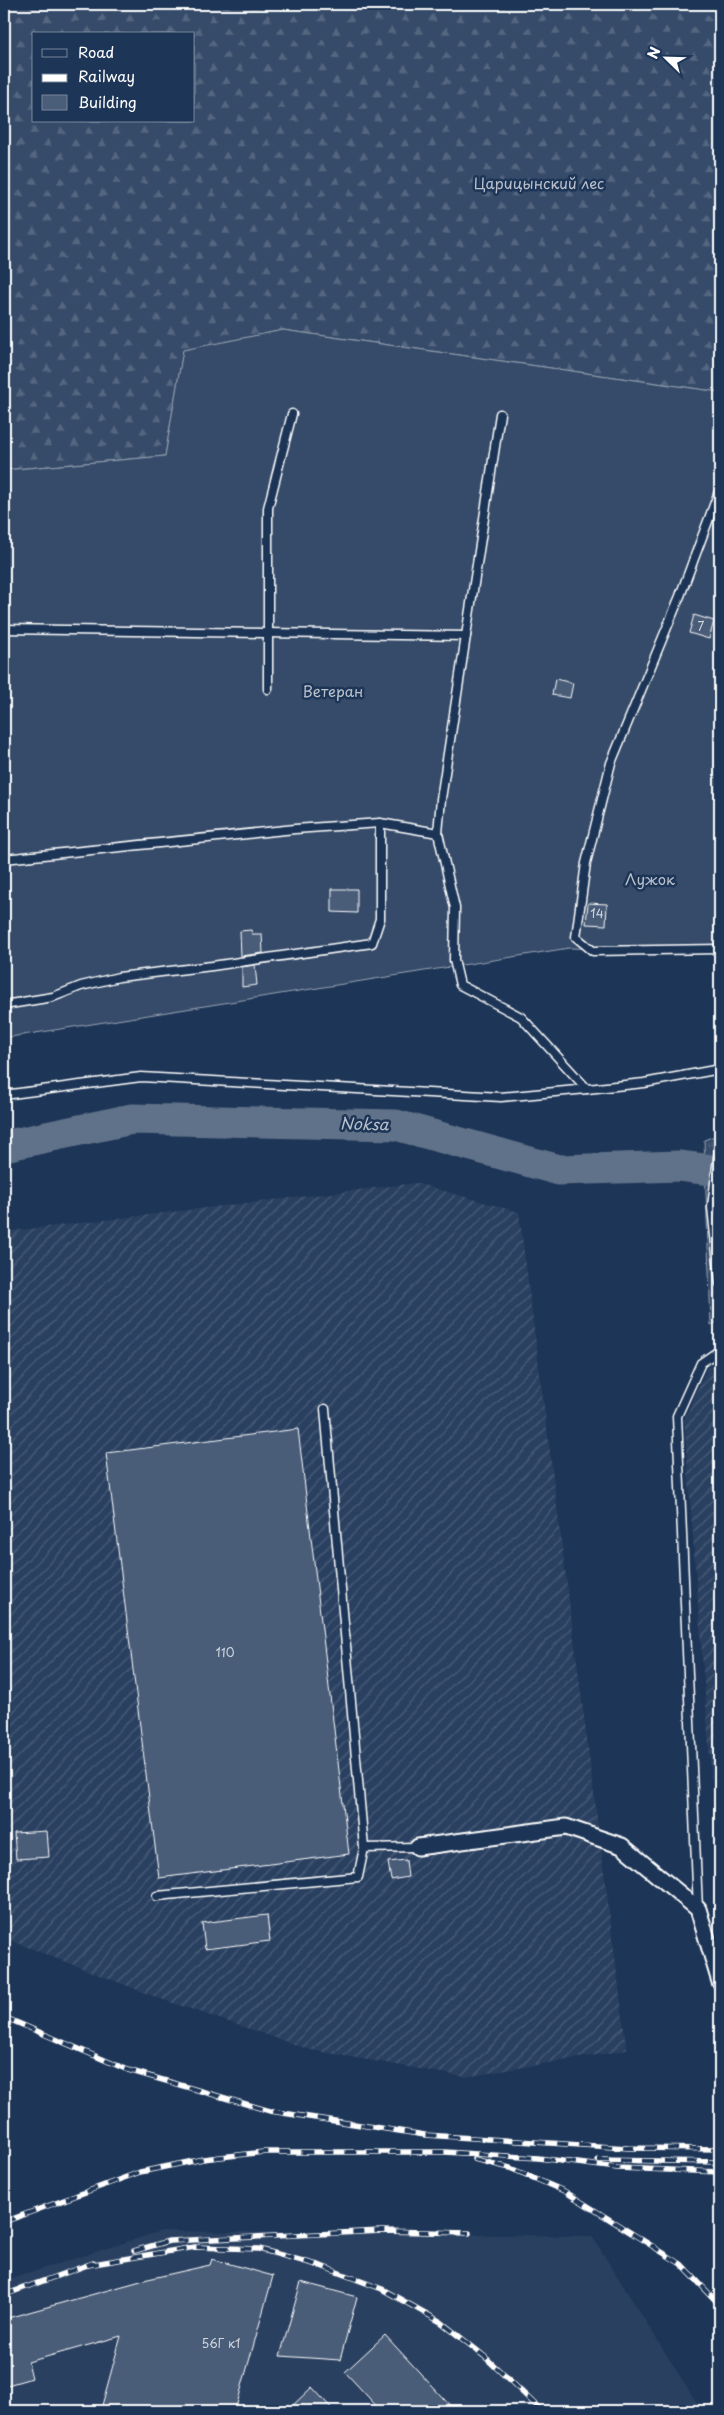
<svg xmlns="http://www.w3.org/2000/svg" width="724" height="2415" font-family="'Playpen Sans',sans-serif">
<style>
.built{fill:#2a4161}
.industrial{fill:url(#industrial-furrows)}
.grass{fill:url(#grass-tufts);stroke:#9aa5b4}
.forest{fill:url(#forest-firs);stroke:#9aa5b4;fill-rule:evenodd}
.garden{fill:#364b69;stroke:#9aa5b4}
.lines{fill:none;stroke-linecap:round;stroke-linejoin:round}
.river{stroke:#617289;stroke-width:31}
.building{fill:#4a5d79;stroke:#fff}
.lane-casing{stroke:#fff;stroke-width:11}
.street-casing{stroke:#fff;stroke-width:19}
.lane{stroke:#1d3557;stroke-width:8}
.street{stroke:#1d3557;stroke-width:15}
.rail-casing{stroke:#fff;stroke-width:5.5}
.rail{stroke:#1d3557;stroke-width:4;stroke-dasharray:11;stroke-linecap:butt}
.labels{text-anchor:middle;stroke-width:5;stroke-linejoin:round;paint-order:stroke}
.number-label{font-size:12px;fill:#d2d6de}
.park-label{font-size:15px;fill:#b9c0ca;stroke:#1d3557}
.water-label{font-size:16px;font-style:italic;fill:#b8c0ca;stroke:#1d3557}
</style>
<defs>
<pattern id="industrial-furrows" width="10" height="10" patternUnits="userSpaceOnUse" patternTransform="scale(1.25)"><rect width="10" height="10" fill="#2a4161"/><path d="M-1 1l2-2M0 10L10 0M9 11l2-2" fill="none" stroke="#4a5e79"/></pattern>
<pattern id="grass-tufts" width="24" height="20" patternUnits="userSpaceOnUse" patternTransform="scale(1.25)"><rect width="24" height="20" fill="#364b69"/><path d="M3 7l-1-3M5 7V3M7 7l1-3M15 17l-1-3M17 17v-4M19 17l1-3" fill="none" stroke="#546680"/></pattern>
<pattern id="forest-firs" width="22" height="20" patternUnits="userSpaceOnUse" patternTransform="scale(1.25)"><rect width="22" height="20" fill="#364b69"/><path d="M5 1l3.5 6h-7zM16 11l3.5 6h-7z" fill="#546680"/></pattern>
</defs>
<rect width="100%" height="100%" fill="#1d3557"/>
<filter id="ink" filterUnits="userSpaceOnUse"><feTurbulence type="fractalNoise" baseFrequency=".02" numOctaves="2"/><feDisplacementMap in="SourceGraphic" scale="10" xChannelSelector="R" yChannelSelector="G"/><feConvolveMatrix kernelMatrix="1 2 1 2 8 2 1 2 1" color-interpolation-filters="sRGB"/></filter>
<g filter="url(#ink)">
<path class="built" d="M161,2231L592,2236L702,2411H4V2281Z"/>
<g class="industrial">
<path d="M416,1183L519,1212L627,2050L465,2077L311,2050L161,1999L4,1938V1232Z"/>
<path d="M720,1361V1890L684,1420L707,1368Z"/>
</g>
<path class="grass" d="M720,1134V1321L711,1325L704,1140Z"/>
<path class="forest" d="M4,4H720V392L283,330L183,351L165,456L4,470ZM34,34H194V121H34Z"/>
<path class="garden" d="M283,330L720,392V952L569,948L4,1038V470L165,456L183,350Z"/>
<g class="lines">
<path class="river" d="M4,1146L132,1119L396,1125L559,1170L679,1166L720,1171"/>
</g>
<g class="building">
<path d="M694,615L714,621L709,639L689,633Z"/>
<path d="M555,679L573,683L570,698L552,695Z"/>
<path d="M332,889H357V913L332,912Z"/>
<path d="M588,903L607,904L606,925L586,924Z"/>
<path d="M251,930L252,934H262L263,953L241,956L240,931Z"/>
<path d="M255,965L257,985L242,987V967Z"/>
<path d="M298,1429L349,1854L159,1878L106,1453Z"/>
<path d="M47,1831L49,1857L16,1859L14,1833Z"/>
<path d="M406,1860L408,1877L391,1880L388,1862Z"/>
<path d="M267,1915L270,1941L205,1949L202,1923Z"/>
<path d="M212,2259L273,2276L235,2411H112L101,2409L121,2336L28,2362L32,2378L4,2386V2319L148,2279L210,2265Z"/>
<path d="M301,2282L357,2297L340,2360L280,2356Z"/>
<path d="M385,2335L455,2411H381L345,2372Z"/>
<path d="M312,2387L334,2411H287Z"/>
</g>
<g class="lines">
<g class="lane-casing">
<g id="lane">
<path d="M500,414L441,799L438,833L455,908L454,960L460,985L521,1017L587,1089L644,1083L720,1069"/>
<path d="M720,489L680,596L611,763L586,863L576,937L593,951L720,949"/>
<path d="M4,629L466,636"/>
<path d="M268,689V508L292,414"/>
<path d="M4,859L295,829L380,823L438,833"/>
<path d="M4,1005L53,997L81,986L119,977L212,966L372,943L380,919V823"/>
<path d="M4,1095L141,1077L501,1097L587,1089"/>
<path d="M720,1142L712,1207L720,1283"/>
<path d="M325,1409L364,1848L418,1847"/>
<path d="M157,1896L358,1877L364,1848"/>
<path d="M698,1909L677,1416L701,1363L720,1350"/>
</g>
</g>
<g class="street-casing">
<path id="street" d="M418,1847L566,1827L622,1846L698,1909L720,1982"/>
</g>
<use href="#lane" class="lane"/>
<use href="#street" class="street"/>
<g class="rail-casing">
<g id="rail">
<path d="M4,2017L128,2070L270,2111L425,2135L628,2148L720,2149"/>
<path d="M474,2159L510,2168L564,2191L681,2264L720,2305"/>
<path d="M598,2160L720,2162"/>
<path d="M4,2222L140,2172L203,2159L264,2152H445L538,2158L617,2168L720,2172"/>
<path d="M134,2251L169,2241L382,2231L469,2233"/>
<path d="M88,2265L195,2247L259,2249L321,2266L382,2289L441,2322L484,2356L542,2411"/>
<path d="M4,2295L93,2263"/>
</g>
</g>
<use href="#rail" class="rail"/>
</g>
</g>
<g class="labels">
<g class="number-label">
<text x="701" y="631">7</text>
<text x="597" y="918">14</text>
<text x="225" y="1657">110</text>
<text x="221" y="2348">56Г к1</text>
</g>
<g class="park-label">
<text x="539" y="189">Царицынский лес</text>
<text x="333" y="697">Ветеран</text>
<text x="650" y="885">Лужок</text>
</g>
<g class="water-label">
<text transform="translate(364 1124) rotate(1)" y="6">Noksa</text>
</g>
</g>
<rect width="724" height="2415" fill="none" stroke="#1d3557" stroke-width="20"/>
<rect x="10" y="10" width="704" height="2395" fill="none" stroke="#fff" stroke-width="2" filter="url(#ink)"/>
<rect x="32" y="32" width="162" height="90" fill="#1d3557" stroke="#77869a"/>
<rect x="42" y="49" width="25" height="8" fill="#1d3557" stroke="#77869a"/>
<text x="78" y="58" font-size="15" fill="#ffffff">Road</text>
<rect x="42" y="74" width="25" height="8" fill="#ffffff" stroke="#77869a"/>
<text x="78" y="82" font-size="15" fill="#ffffff">Railway</text>
<rect x="42" y="95" width="25" height="15" fill="#4a5d79" stroke="#77869a"/>
<text x="78" y="108" font-size="15" fill="#ffffff">Building</text>
<g transform="translate(666 58) rotate(293)" stroke="#1d3557" stroke-width="4" paint-order="stroke">
<path d="M0-4L9 19L0 12L-9 19Z" fill="#ffffff"/>
<text y="-8" font-size="14" font-weight="bold" text-anchor="middle" fill="#ffffff">N</text>
</g>
</svg>
